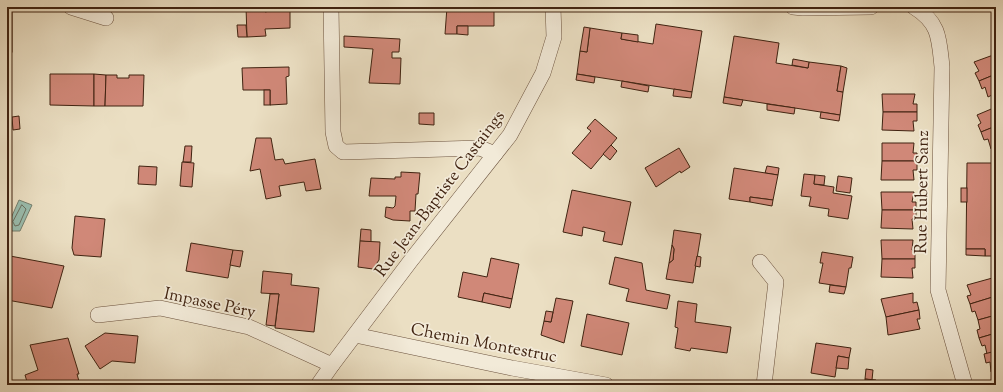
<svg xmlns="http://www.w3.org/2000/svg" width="1003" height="392" font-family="'Sorts Mill Goudy',serif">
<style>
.water{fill:#99bdae;stroke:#757f6f}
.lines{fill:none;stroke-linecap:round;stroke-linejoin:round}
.shore{stroke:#6c7060;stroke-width:1}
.building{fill:#d08878;stroke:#402311}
.minor-casing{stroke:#6b523e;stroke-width:16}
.minor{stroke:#f2ead8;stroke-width:15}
.labels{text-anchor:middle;stroke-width:3.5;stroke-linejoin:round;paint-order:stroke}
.street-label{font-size:17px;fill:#402311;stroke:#f2ead8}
</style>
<rect width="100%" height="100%" fill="#ebdfc3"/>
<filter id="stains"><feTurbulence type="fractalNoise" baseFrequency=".005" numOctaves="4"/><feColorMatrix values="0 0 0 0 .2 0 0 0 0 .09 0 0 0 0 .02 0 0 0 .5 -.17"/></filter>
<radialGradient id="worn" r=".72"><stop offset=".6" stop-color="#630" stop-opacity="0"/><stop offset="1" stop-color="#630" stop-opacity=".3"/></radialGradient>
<path class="water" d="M19,200L32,205L20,231H12L8,225Z"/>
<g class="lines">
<path class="shore" d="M22,205L26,209L19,225L15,226L13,222Z"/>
</g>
<g class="building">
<rect x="7" y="7" width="5" height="45"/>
<path d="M246,7H265V12L270,11V10L290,9V28L265,29L266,36L247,37Z"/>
<path d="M447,7H494V26H457V34H445Z"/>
<path d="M656,24L702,31L692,92L577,74L580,51L587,52L590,28L622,33L621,39L653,44Z"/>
<path d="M237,25H246L247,37H238Z"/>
<path d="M457,26H468V35L457,34Z"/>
<path d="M584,27L590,28L587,52L580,51Z"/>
<path d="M622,33L638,35V42L621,39Z"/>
<path d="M344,36L400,39L399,52H392V58H401L400,84L369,83L373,49L344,47Z"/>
<path d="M734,36L779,43L776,63L808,68L809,62L841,66L837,91L843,92L840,115L724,97Z"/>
<path d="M996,54V74L979,81L975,73L979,71L974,62Z"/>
<path d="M793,59L809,62L808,68L792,65Z"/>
<path d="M841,66L847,68L843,92L837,91Z"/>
<path d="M289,67V76L286,77L287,104L270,105V90H243L242,68Z"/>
<path d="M50,74H94V106L50,105Z"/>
<path d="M94,74L106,75L105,106H94Z"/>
<path d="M577,74L595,77L594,83L576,80Z"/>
<path d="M996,74V93L988,97L985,87L982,89L979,81Z"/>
<path d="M106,75H117V78H129V75H144L143,106H105Z"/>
<path d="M622,81L649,86L648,92L621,87Z"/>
<path d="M674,89L692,92L691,98L673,96Z"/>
<rect x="264" y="90" width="6" height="15"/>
<path d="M882,94H915L913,104H917V112H883Z"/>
<path d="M724,97L743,100L741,106L723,103Z"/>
<path d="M767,104L795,108L794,114L767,110Z"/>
<path d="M996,107V126L981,132L978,125L981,123L977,115Z"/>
<path d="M821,112L840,115L839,121L820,118Z"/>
<path d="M883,112H917V121H913L914,131L882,130Z"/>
<path d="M419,113H434V125L419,124Z"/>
<path d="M19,116L20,129L13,130L12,117Z"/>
<path d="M595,119L617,138L591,169L572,153L591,131L587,128Z"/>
<path d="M996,126V146L991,149L988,139L984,140L981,132Z"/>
<path d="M256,138H271L275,160L283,159L285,164L315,159L321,189L306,191L304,182L279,186L281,196L266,199L260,169L250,171Z"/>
<path d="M882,143H914L913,153H917V161H882Z"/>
<path d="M611,145L617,151L610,160L603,154Z"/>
<path d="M185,146H192L191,162H183Z"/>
<path d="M679,148L690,167L681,173L680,171L656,187L645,168Z"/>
<path d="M882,161H917V170H913L914,180H881Z"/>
<path d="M182,162L194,163L192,187L180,186Z"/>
<path d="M967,163H996V256H985V249H966Z"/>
<path d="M139,166L157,167L156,185L138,184Z"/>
<path d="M767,166L779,168L778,175L765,173Z"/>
<path d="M734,168L778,175L773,200L750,197V202L729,199Z"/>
<path d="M401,172L420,173L418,194H416L415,211H410V221L393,220L385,217L386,207L393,208L395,206L396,196H369L371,178L395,179V177H401Z"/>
<path d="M804,174L815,175L814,184L834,187L833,193L852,196L848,219L828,216L829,209L809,206L811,197L801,196Z"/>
<path d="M815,175L825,176L824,185L814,184Z"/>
<path d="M838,176L852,178L850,193L836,191Z"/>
<rect x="961" y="188" width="6" height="14"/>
<path d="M572,190L631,202L622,245L603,241L605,232L583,227L582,236L563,232Z"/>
<path d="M881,192H914L912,202H916V210H882Z"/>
<path d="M750,197L773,200L772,206L750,202Z"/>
<path d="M882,210H916V219H912L913,229L881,228Z"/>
<path d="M75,216L105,219L101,257L74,255L72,248Z"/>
<path d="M361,229L371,230V242L360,241Z"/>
<path d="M674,230L701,234L693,283L666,279L669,263L673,260L674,249L672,245Z"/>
<path d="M881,240H913L912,250L915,251V259H882Z"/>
<path d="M360,241L380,242L379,260L373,269L358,267Z"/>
<path d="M191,243L233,250L228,278L186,271Z"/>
<path d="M672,245L674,249L673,260L669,263Z"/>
<path d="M7,249L11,250L10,256L64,266L52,308L7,300Z"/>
<path d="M966,249H985V256L966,255Z"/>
<path d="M233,250L243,251L240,267L230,265Z"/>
<path d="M822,252L853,257L851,268H849L846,287L819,283L823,263H820Z"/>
<path d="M697,256L701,257L700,267L695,266Z"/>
<path d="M615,257L642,263L646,290L670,295L667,309L626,301L629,289L609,284Z"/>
<path d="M491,258L519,264L512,299L484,293L482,302L458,297L463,272L487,277Z"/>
<path d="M882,259H915V268H912L913,278L881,277Z"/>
<path d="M263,271L292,274L291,285L319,288L314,332L275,328L279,294L261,293Z"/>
<path d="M996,277V296L970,304L967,296L971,295L967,285Z"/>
<path d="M830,285L846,287L844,294L829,292Z"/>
<path d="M484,293L512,299L510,308L482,302Z"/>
<path d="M913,293V303L917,302L919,310L886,317L881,299Z"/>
<path d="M270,294H279L275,326L266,325Z"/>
<path d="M996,296V315L978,320L975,311L972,312L970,304Z"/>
<path d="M556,298L573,301L564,343L541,335L544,321L551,322Z"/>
<path d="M678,301L697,304L695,322L731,327L727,353L691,348L690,351L675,348L678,328L675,327Z"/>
<path d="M919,310L920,319H917L920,329L888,335L886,317Z"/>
<path d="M546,311L553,312L551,322L544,321Z"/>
<path d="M587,314L629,323L622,355L581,346Z"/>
<path d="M996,315V333L979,338L977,330L980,329L978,320Z"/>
<path d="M105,333L138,336L135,363L112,361L100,369L85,346Z"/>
<path d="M996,333V351L987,354L985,345L982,346L979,338Z"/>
<path d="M68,338L79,374H77L80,385H28L25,375L38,370L30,345Z"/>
<path d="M816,343L851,348L849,358L838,356L835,377L811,373Z"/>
<path d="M996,351V371L991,372L990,362L986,363L984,354Z"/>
<path d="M838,356L849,358L848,369L836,368Z"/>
<path d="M7,367L13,385H7Z"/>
<path d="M866,369L873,370L872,380L865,379Z"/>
<path d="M865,379L876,380V385H865Z"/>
</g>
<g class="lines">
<g class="minor-casing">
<g id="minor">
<path d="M71,7L106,18"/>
<path d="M331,7L333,132L336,146L343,152L480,148L495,154"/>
<path d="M793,7L803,8L871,7"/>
<path d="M914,7C940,23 939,39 942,67L938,290L965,385"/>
<path d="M760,262L776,282L764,385"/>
<path d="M98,315L160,308L249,327L332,365"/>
<path d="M355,335L512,368L606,385"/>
<path d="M318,385L332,365L412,259L510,135L543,73L554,37L553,7"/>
</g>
</g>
<use href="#minor" class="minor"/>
</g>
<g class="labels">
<g class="street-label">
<text transform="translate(921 192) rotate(-89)" y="6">Rue Hubert Sanz</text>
<text transform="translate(439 193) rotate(-53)" y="6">Rue Jean-Baptiste Castaings</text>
<text transform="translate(210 302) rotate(12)" y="6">Impasse Péry</text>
<text transform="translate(484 342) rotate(11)" y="6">Chemin Montestruc</text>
</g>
</g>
<rect width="1003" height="392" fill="none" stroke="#ebdfc3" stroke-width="24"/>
<rect x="8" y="8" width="987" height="376" fill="none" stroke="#402311" stroke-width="2"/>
<rect x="12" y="12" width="979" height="368" fill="none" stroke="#402311"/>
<rect width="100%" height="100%" filter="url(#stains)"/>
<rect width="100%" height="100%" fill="url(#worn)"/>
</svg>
